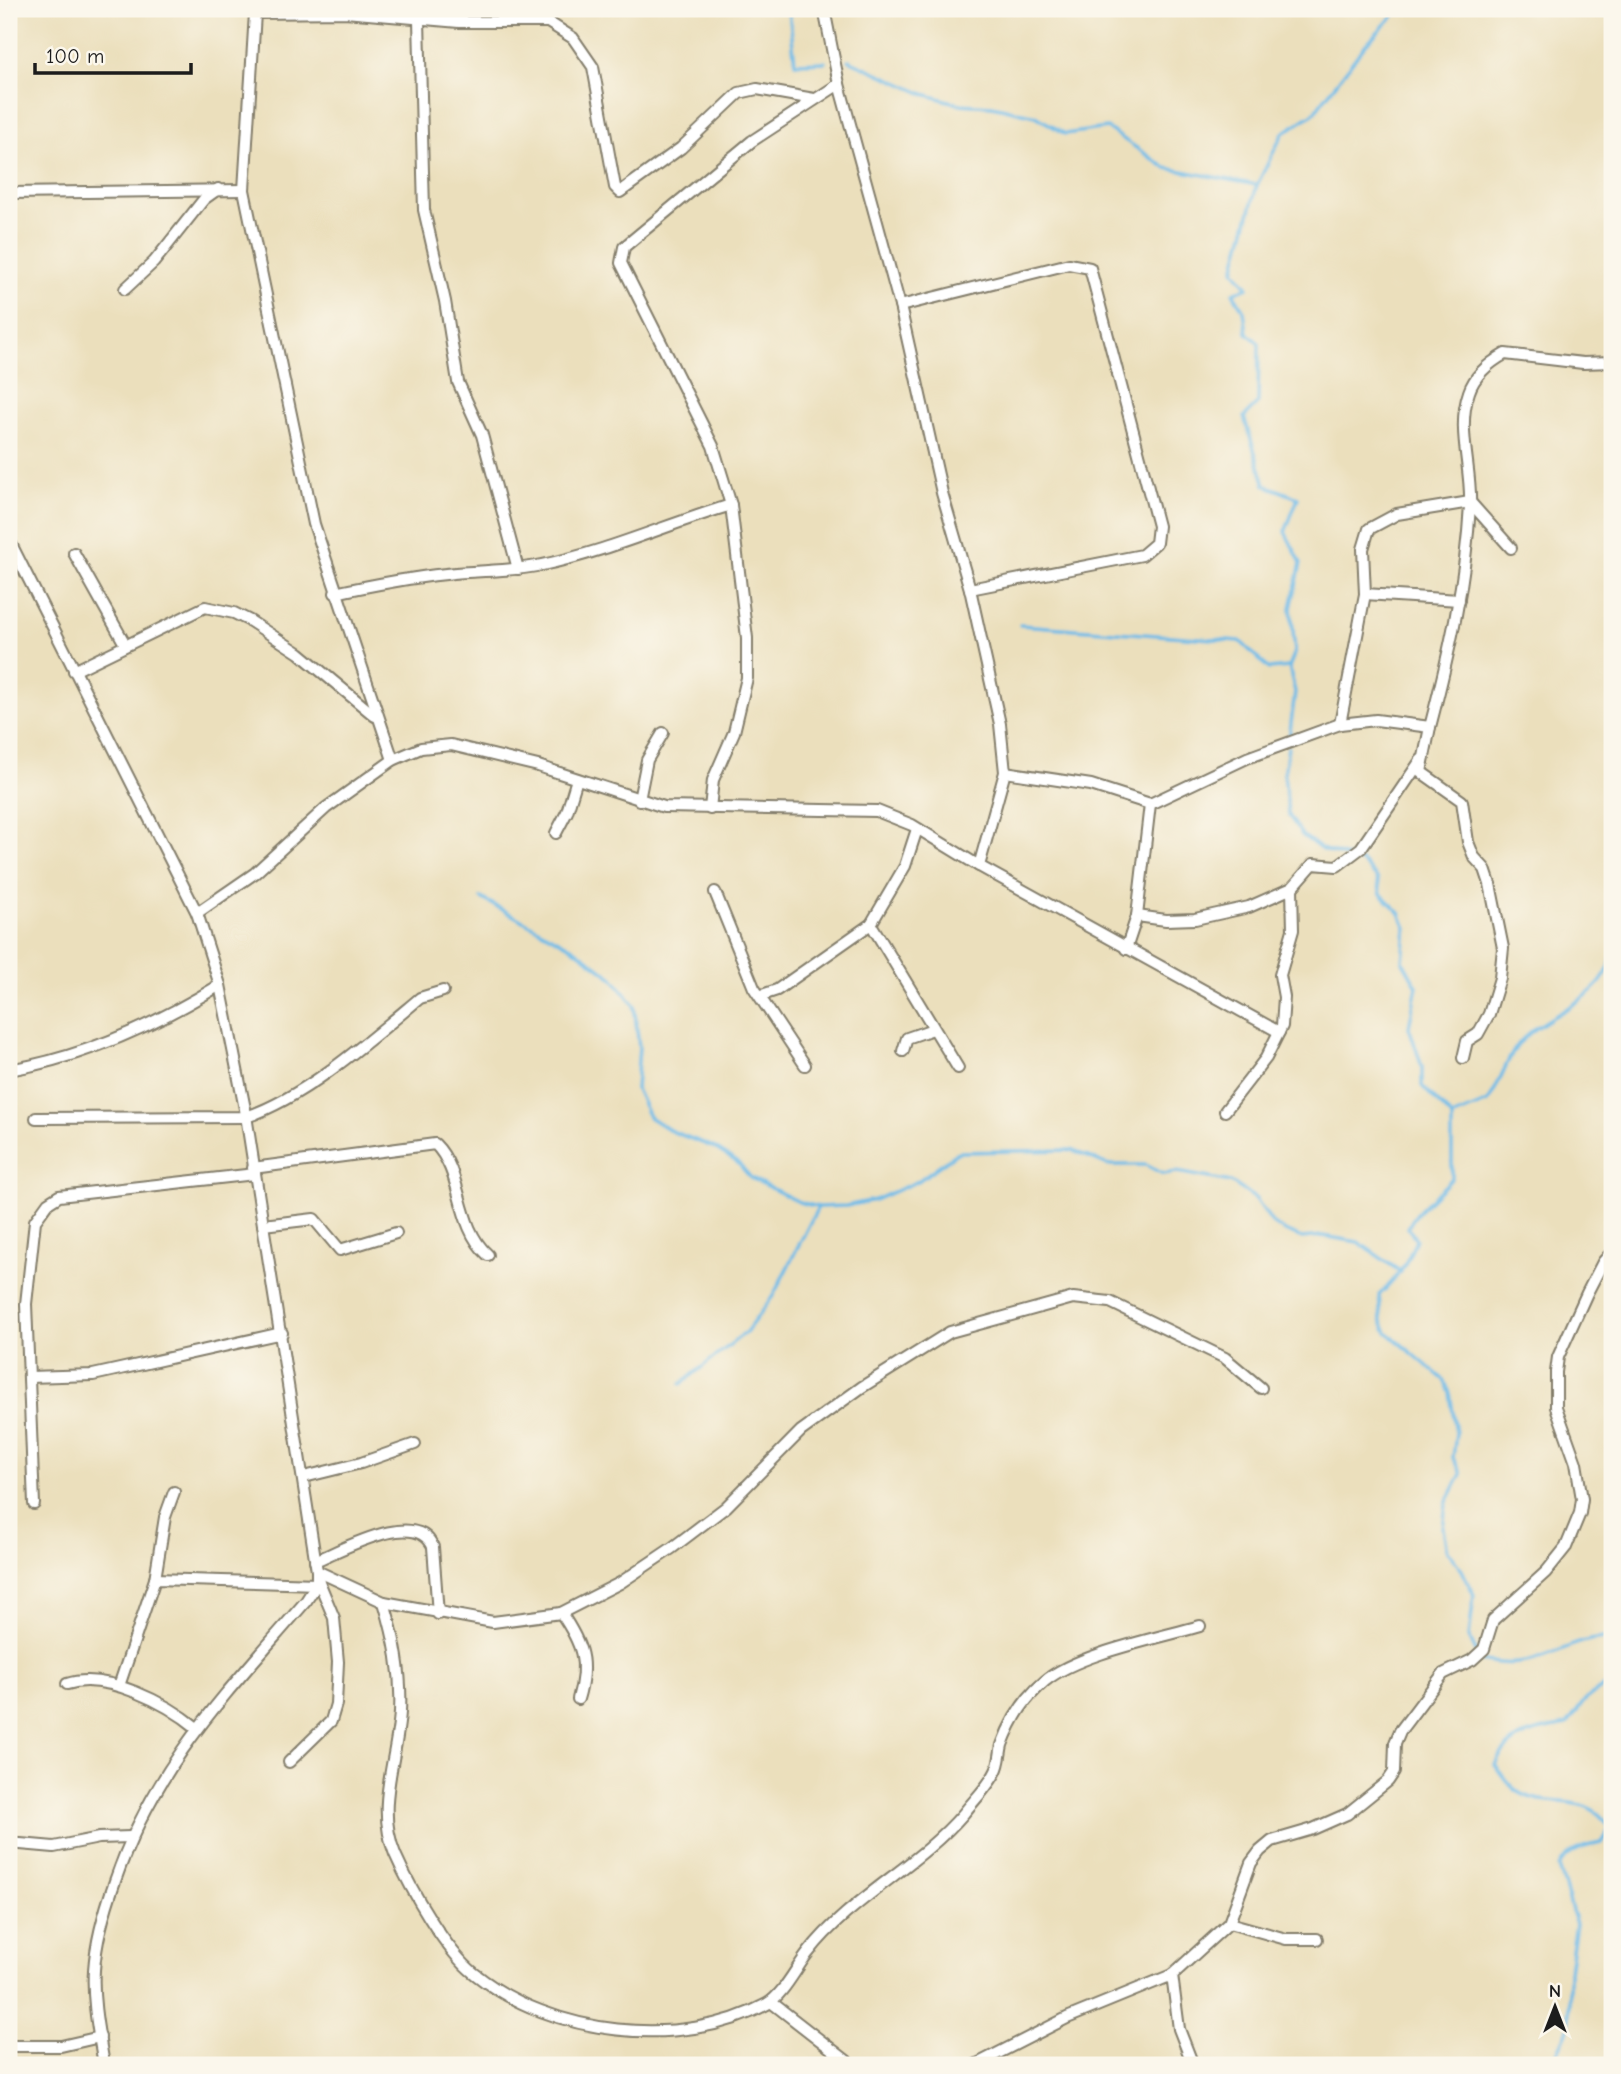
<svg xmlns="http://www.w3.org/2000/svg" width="1621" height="2074" font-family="'Comic Neue',sans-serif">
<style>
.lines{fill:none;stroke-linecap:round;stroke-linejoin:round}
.stream{stroke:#6fbbe8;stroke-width:3.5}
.minor-casing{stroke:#847e6c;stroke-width:14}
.minor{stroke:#fff;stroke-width:10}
</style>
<rect width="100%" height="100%" fill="#fbf7ec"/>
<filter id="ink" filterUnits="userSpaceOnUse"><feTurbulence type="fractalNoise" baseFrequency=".0143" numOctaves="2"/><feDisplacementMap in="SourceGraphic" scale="14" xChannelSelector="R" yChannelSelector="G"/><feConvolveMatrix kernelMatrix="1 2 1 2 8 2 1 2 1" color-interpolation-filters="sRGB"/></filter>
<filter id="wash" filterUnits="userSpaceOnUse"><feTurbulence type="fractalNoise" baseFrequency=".00686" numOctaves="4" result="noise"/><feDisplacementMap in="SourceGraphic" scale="28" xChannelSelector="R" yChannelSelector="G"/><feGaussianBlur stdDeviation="1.57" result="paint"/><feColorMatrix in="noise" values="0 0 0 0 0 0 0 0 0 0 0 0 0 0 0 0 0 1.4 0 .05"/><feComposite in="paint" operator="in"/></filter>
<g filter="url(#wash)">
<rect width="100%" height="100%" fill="#ebdfbc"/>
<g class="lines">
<g class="stream">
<path d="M782,9L789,11L795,63L825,62"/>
<path d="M849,60L924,94L959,104L992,106L1036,116L1065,134L1107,128L1166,168L1257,185"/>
<path d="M1020,625L1240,641L1269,669L1289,667"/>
<path d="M1289,739L1295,692L1289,667L1295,652L1291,608L1301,563L1285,532L1298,498L1265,485L1244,417L1258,403L1259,343L1247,333L1244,311L1233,293L1248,287L1234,270L1257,185L1283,133L1313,114L1366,44L1400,9"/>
<path d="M1288,747L1284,774L1288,814L1302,835L1321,849L1362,862L1377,878L1381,894L1400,913L1406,928L1403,962L1417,986L1409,1027L1422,1067V1086L1452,1117"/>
<path d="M481,898L573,948L613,978L634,1005L639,1047L636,1089L649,1117L671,1131L713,1147L737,1162L751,1178L799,1202L818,1207L846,1206L875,1200L918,1181L958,1152L1072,1150L1108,1165H1146L1163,1174L1177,1172L1231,1182L1256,1199L1273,1224L1287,1232L1302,1238L1323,1236L1358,1242L1401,1272"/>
<path d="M1612,914C1612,928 1615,944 1612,958C1604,1000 1548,1012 1522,1040C1507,1056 1500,1084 1488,1102L1452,1117V1178C1438,1195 1415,1210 1408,1228L1416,1239C1408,1262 1398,1278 1379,1295L1381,1319L1387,1332L1444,1380L1450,1393L1456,1433L1453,1458L1461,1474L1446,1504L1443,1528L1447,1551L1462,1570L1474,1595L1469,1637L1480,1660C1498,1664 1517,1665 1534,1660C1562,1651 1582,1637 1612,1638"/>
<path d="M681,1384L746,1332L773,1296L818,1207"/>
<path d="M1557,2065V2053L1569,2027V1971L1576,1924L1559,1867C1568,1850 1583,1847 1601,1843L1610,1828C1587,1788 1548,1812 1517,1791C1508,1785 1501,1774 1495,1765C1509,1735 1535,1730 1567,1725L1585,1700L1612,1681"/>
</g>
</g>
</g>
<g filter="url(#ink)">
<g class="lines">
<g class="minor-casing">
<g id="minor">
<path d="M824,9L839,84L900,306L942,493L970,589L1000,724L1005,772L979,866L1279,1032"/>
<path d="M419,20L424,210L445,301L458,382L482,435L518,569"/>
<path d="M9,193L244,190"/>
<path d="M125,289L154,262L204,199L218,189"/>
<path d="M900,306L1069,264L1090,268L1158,526L1156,543L1142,555L970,589"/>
<path d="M1470,502L1397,514L1369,529L1363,549L1365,594L1340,724L1376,720L1430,727C1449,654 1466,580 1470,505C1472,468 1456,429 1469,392C1475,374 1489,363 1505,354L1583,363L1612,362"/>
<path d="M1470,502L1511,548"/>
<path d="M731,505L713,446L621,263L624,247L752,141L839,84"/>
<path d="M9,540L197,913L220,985L245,1109L317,1571V1584L306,1601C227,1693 155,1764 115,1881C105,1909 96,1940 94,1970C92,2002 99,2034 104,2065"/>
<path d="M74,553L125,644"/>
<path d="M335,593C372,585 408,578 446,574C478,570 510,572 542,565C606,552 668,524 731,505L747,638V678L734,732L713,780L710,809"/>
<path d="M1365,594L1459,600"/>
<path d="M74,671L205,607L234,613L250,621L299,653L375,716"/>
<path d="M1430,727L1421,772L1462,801L1468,842L1474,857L1485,869L1490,884L1503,948L1500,978L1489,1014L1478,1034L1467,1041L1463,1058"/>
<path d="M393,760L421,748L451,745L538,766L664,807L877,811L912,825L979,866"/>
<path d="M1005,772L1091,785L1150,804L1137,916L1126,949"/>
<path d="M639,800L647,760L663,733"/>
<path d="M1150,804L1247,758L1340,724"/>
<path d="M556,833L567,812L577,779"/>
<path d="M715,892L754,988L805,1065"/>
<path d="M197,913L255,873L326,808L393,760L314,524L244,190L255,13L345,12L459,22H548L573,38L593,67L615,187L620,192L681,148L739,93L757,89L814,99"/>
<path d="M1137,916L1166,920L1195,919L1249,907L1292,888L1313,864L1337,866L1361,848L1421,760"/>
<path d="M871,924L958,1068"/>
<path d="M762,995L777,990L871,924L905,866L917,829"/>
<path d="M903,1051L907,1038L933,1029"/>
<path d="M9,1070C84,1057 155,1025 220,985"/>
<path d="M1225,1111L1266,1058L1282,1026L1284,997L1280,975L1293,930L1292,888"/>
<path d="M36,1118L246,1117C306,1097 371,1039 420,998L443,991"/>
<path d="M253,1168L435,1144C464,1173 455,1225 488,1255"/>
<path d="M263,1225L314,1219L340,1250L396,1233"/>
<path d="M29,1377L93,1375L282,1333"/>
<path d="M304,1477L361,1463L415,1444"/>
<path d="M34,1504L26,1304L35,1221L48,1203L59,1196L255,1174"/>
<path d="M315,1561C340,1551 417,1507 433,1547L438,1614"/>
<path d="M317,1571L384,1602C395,1639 402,1673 400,1712C397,1761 375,1805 395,1854C410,1888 446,1952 475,1974C551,2035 681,2051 767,2004C783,1995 796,1968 808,1953C850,1898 919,1866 964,1813C974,1800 989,1786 996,1771C1000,1764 1000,1753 1002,1745C1011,1720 1025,1698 1045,1681C1077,1654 1159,1638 1200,1626"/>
<path d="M155,1579L165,1517L174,1492"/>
<path d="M384,1602L493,1622L561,1613L620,1583L672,1548L726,1507L801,1431L862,1387L950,1332L1073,1298L1110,1302L1225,1358L1261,1388"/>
<path d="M561,1613C582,1644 589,1662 578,1699"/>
<path d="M67,1684C106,1671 168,1704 197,1728"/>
<path d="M119,1686L155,1579L317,1584"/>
<path d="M289,1762L331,1721L336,1704L338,1662L334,1618L317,1577"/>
<path d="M9,1843L54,1847L99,1838L130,1837"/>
<path d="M1229,1923L1286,1939H1317"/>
<path d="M1172,1975L1179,2029L1193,2065"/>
<path d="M771,2002L852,2065"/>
<path d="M9,2046H61L100,2037"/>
<path d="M975,2065L1067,2018L1172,1975L1229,1923L1251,1863L1260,1851L1272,1841L1313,1829L1347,1814L1388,1781L1394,1772L1395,1743L1400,1731L1443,1674L1472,1660L1484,1649L1493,1620L1546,1572L1566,1547L1580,1513L1582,1499L1576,1463L1556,1407V1372L1558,1357L1587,1293L1603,1262L1612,1252"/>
</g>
</g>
<use href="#minor" class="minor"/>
</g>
</g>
<rect width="1621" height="2074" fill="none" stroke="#fbf7ec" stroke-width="35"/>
<g transform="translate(1555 2007)" stroke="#fbf7ec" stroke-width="5" paint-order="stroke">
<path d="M0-5L12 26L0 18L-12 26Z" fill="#1c1c1c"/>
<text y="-10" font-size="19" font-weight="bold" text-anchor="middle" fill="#1c1c1c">N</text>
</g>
<path d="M35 63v10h156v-10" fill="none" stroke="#1c1c1c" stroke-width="3.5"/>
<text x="46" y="63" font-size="21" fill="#1c1c1c" stroke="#fbf7ec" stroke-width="5" paint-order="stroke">100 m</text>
</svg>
